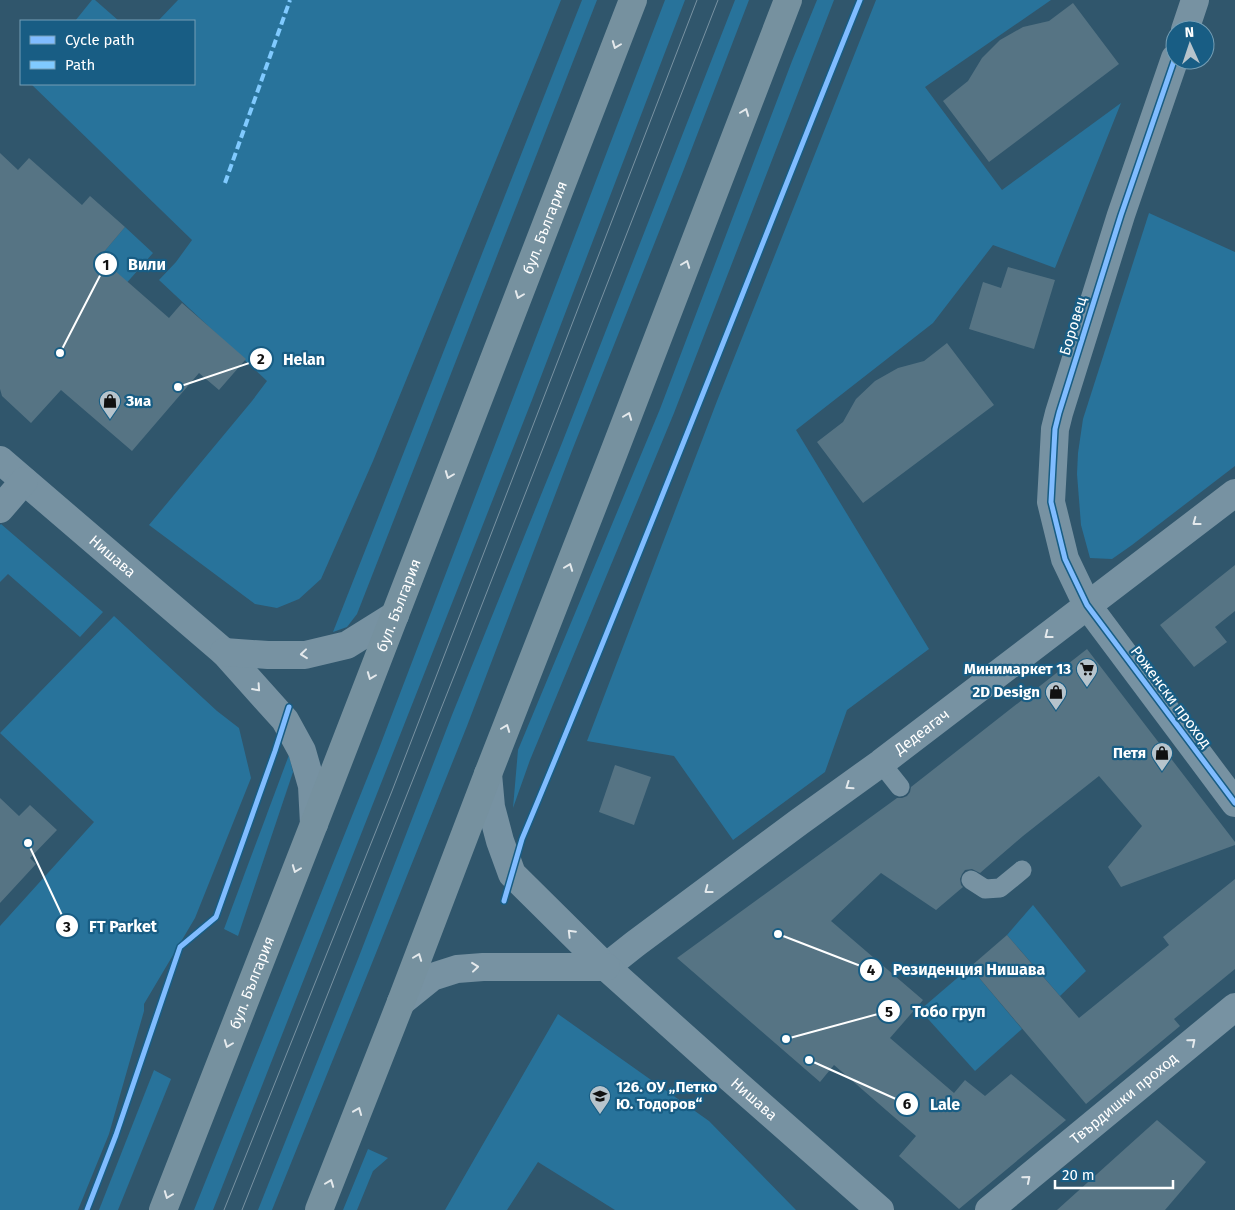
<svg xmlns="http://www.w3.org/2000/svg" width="1235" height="1210" font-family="'Fira Sans',sans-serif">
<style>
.green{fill:#28739b}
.building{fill:#567484}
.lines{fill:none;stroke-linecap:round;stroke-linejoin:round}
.service{stroke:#7792a2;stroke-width:19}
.minor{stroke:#7792a2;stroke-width:28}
.tertiary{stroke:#7792a2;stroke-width:28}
.primary{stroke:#76919f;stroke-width:28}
.tram{stroke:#7892a2;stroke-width:1}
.quiet{stroke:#80caff;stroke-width:4;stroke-dasharray:8 4;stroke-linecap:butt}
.cycleway-casing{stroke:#185d84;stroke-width:8}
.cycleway{stroke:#80bcff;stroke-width:5}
.oneway{stroke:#e4e9ec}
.labels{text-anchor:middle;stroke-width:4.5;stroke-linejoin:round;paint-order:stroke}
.street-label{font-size:15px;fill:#fff;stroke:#185d84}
.poi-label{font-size:15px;font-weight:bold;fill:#fff;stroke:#185d84;text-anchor:end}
.leader{fill:none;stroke:#fff;stroke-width:2}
.callout-dot{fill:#fff;stroke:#185d84;stroke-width:2}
.mark-label{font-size:15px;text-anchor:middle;font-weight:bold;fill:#111}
.callout-label{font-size:16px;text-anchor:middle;font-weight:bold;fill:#fff;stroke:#185d84;stroke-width:4.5;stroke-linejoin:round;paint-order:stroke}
</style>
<rect width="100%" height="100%" fill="#30566c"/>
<g class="green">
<path d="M92,0H95L119,21H75Z"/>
<path d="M178,0H561L541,50L373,461L321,579L299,599L277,608L255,604L149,525L252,401L267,381L159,280L176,262L192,240L31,84H194V21H158Z"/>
<path d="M582,0H597L357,614L347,627L333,632Z"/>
<path d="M665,0H685L532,400L213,1210H194L378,751Z"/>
<path d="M735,0H749L682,174L573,448L467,726L370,968L272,1210H258L358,959L452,715L562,443Z"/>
<path d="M817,0H834L674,413L530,760L513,808L518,750L660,409L792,61Z"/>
<path d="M876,0H1051L925,87L1002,190L1121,103L1055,268L993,245L933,323L796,430L929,649L847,710L825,772L733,840L674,756L587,741L717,401Z"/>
<path d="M1149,213L1235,252V466L1132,545L1112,559L1090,558L1081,525L1077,474L1078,453L1083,419Z"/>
<path d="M125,227L153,253L109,303L86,283L108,258L103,253Z"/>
<path d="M1,524L103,612L80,637L8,574L0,582V525Z"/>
<path d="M114,616L217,711L239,728L251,778L195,918L144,1004V1011L109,1134L78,1210H0V926L94,822L0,733Z"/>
<path d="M289,755L293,772L238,936L224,929Z"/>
<path d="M1033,905L1086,971L1060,996L1007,935Z"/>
<path d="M970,967L1022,1029L975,1071L920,1010Z"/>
<path d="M558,1014L709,1121L796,1210H615L538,1162L507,1210H445Z"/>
<path d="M154,1070L171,1079L118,1210H99Z"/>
<path d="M368,1149L388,1158L373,1171L357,1210H343Z"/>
</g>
<g class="building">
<path d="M1073,3L1119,64L989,162L943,101L968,81L982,58L1000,40L1023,27L1049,21Z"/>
<path d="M0,153L18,170L29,158L82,205L90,196L125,227L103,253L109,258L105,262L169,318L182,303L246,359L219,390L199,373L132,451L61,390L31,423L2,396L0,389Z"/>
<path d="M1008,267L1055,280L1034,349L969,329L983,282L1001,288Z"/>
<path d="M947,343L994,405L863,503L817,442L843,422L856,399L875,381L898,368L924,361Z"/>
<path d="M1235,565V611L1215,627L1227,642L1194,667L1160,625Z"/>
<path d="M1087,649L1235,842V845L1121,887L1108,867L1142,826L1099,776L1023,836L980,873L972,869L965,870L962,874L960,879L961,885L963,887L936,910L881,873L831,921L923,1000L890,1038L954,1093L965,1080L985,1096L1011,1074L1066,1120L959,1209L899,1156L916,1136L834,1065L820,1082L677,958L897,798H902L907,796L910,792L911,787Z"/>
<path d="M615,765L651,777L634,825L599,812Z"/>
<path d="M0,798L19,816L30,805L57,830L30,858L36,864L0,903Z"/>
<path d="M1235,879V969L1174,1019L1180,1026L1086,1104L970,967L1007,935L1079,1018L1169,945L1163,937Z"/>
<path d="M1157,1120L1206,1162L1165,1210H1057Z"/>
</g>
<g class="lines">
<g class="service">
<path d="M881,763L900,787"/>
<path d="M971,880L985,889L1000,888L1022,870"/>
</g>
<g class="minor">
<path d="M1185,30L1195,0"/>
<path d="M1175,58L1121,215L1059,413L1055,429L1051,502L1065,559L1087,605L1235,803"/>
<path id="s1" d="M0,460L224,652L285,720L302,751L312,786L314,824"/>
<path d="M0,509L24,481"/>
<path d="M224,652L268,655H305L347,645L395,615"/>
<path id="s2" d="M606,967L635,944L799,822L881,763L1235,493"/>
<path id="s3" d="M989,1210L1235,1007"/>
</g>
<g class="tertiary">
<path id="s4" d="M488,774L491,807L500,841L512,874L606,967L730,1078L880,1210"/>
<path d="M401,1002L432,977L457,969L483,967H606"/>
</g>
<g class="primary">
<path id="s5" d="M163,1210L314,824L633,0"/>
<path d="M319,1210L401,1002L488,774L614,452L788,0"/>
</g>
<g class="tram">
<path d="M224,1210L392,791L697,0"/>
<path d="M242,1210L458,666L718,0"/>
</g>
<path class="quiet" d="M225,183L290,0"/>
<g class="cycleway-casing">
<g id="cycleway">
<path d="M1175,58L1121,215L1059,413L1055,429L1051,502L1065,559L1087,605L1235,803"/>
<path d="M504,901L522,839C639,561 747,280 860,0"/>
<path d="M87,1210L116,1135L180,947L216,917L275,751L289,707"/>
</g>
</g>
<use href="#cycleway" class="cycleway"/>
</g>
<defs><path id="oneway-chevron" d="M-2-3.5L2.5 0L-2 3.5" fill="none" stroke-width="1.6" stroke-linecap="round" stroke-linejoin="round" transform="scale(1.25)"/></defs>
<g class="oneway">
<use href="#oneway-chevron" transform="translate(616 45) rotate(111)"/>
<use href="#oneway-chevron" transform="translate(745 112) rotate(-69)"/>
<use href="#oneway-chevron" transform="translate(686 264) rotate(-69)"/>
<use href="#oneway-chevron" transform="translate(519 295) rotate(111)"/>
<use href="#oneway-chevron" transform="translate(628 416) rotate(-69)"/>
<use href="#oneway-chevron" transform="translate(449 475) rotate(111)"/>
<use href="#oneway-chevron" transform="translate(1196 522) rotate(143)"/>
<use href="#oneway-chevron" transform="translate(569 567) rotate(-69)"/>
<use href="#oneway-chevron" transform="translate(1048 635) rotate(142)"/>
<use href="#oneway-chevron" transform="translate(304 654) rotate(174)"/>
<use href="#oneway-chevron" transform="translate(371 676) rotate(111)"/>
<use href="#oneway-chevron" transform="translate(257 688) rotate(48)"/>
<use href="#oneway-chevron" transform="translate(506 728) rotate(-69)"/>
<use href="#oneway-chevron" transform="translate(849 786) rotate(145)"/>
<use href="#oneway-chevron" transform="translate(296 869) rotate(111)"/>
<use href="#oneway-chevron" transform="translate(708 890) rotate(143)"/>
<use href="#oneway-chevron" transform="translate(571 933) rotate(-135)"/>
<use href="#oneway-chevron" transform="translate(418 957) rotate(-69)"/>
<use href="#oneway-chevron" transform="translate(475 967) rotate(-6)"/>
<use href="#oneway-chevron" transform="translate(1192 1042) rotate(-40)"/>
<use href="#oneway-chevron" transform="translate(228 1044) rotate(111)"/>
<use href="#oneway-chevron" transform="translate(358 1111) rotate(-68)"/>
<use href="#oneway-chevron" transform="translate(1027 1179) rotate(-40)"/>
<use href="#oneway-chevron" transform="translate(330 1183) rotate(-69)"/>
<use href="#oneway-chevron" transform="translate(168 1195) rotate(111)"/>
</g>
<defs>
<g id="shop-pin" transform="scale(1.125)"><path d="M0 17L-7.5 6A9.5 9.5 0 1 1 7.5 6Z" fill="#b7c4cc" stroke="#185d84"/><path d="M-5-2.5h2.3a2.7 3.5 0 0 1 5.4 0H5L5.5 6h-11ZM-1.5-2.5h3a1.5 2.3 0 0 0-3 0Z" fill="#111"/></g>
<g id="supermarket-pin" transform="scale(1.125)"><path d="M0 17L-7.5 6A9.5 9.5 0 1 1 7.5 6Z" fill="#b7c4cc" stroke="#185d84"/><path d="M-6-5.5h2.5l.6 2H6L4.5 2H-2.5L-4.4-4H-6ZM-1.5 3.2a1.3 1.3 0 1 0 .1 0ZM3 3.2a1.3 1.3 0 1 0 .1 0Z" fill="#111"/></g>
<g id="school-pin" transform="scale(1.125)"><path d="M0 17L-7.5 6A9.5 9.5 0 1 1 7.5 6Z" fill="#b7c4cc" stroke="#185d84"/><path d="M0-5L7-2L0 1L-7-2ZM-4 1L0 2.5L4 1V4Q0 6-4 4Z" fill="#111"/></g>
</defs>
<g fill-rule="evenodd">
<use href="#shop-pin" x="110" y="401"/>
<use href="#supermarket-pin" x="1087" y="669"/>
<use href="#shop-pin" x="1056" y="692"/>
<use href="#shop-pin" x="1162" y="753"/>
<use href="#school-pin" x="600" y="1096"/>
</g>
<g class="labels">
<g class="street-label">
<text dy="5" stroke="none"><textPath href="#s5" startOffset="1054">бул. България</textPath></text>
<text transform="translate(1073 326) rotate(-73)" y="5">Боровец</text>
<text dy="5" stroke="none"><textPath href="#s1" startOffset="148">Нишава</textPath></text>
<text dy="5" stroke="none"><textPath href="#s5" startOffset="649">бул. България</textPath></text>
<text transform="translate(1171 697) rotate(53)" y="5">Роженски проход</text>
<text dy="5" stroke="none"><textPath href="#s2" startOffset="394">Дедеагач</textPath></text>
<text dy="5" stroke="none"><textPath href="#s5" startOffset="244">бул. България</textPath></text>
<text dy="5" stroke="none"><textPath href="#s4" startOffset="434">Нишава</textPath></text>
<text dy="5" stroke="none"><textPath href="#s3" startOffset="175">Твърдишки проход</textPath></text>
</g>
<g class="poi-label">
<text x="126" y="406" text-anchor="start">Зиа</text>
<text x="1071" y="674">Минимаркет 13</text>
<text x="1040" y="697">2D Design</text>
<text x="1146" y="758">Петя</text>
<text x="616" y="1092" text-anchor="start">126. ОУ „Петко<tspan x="616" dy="17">Ю. Тодоров“</tspan></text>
</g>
</g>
<path class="leader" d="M60 353L106 264M178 387L261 359M28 843L67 926M778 934L871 970M786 1039L889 1011M809 1060L907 1104"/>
<g class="callout-dot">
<circle cx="60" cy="353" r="5"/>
<circle cx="178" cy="387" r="5"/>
<circle cx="28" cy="843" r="5"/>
<circle cx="778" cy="934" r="5"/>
<circle cx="786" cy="1039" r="5"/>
<circle cx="809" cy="1060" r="5"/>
<circle cx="106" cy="264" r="12"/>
<circle cx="261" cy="359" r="12"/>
<circle cx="67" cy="926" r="12"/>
<circle cx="871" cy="970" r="12"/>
<circle cx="889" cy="1011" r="12"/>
<circle cx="907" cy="1104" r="12"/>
</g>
<g class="mark-label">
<text x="106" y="270">1</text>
<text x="261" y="364">2</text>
<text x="67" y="932">3</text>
<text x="871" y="975">4</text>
<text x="889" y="1017">5</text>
<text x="907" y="1109">6</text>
</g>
<g class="callout-label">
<text x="147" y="270">Вили</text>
<text x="304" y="365">Helan</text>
<text x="123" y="932">FT Parket</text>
<text x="969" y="975">Резиденция Нишава</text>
<text x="949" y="1017">Тобо груп</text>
<text x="945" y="1110">Lale</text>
</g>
<rect x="20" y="20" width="175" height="65" fill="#185d84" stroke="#749eb5"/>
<rect x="30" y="36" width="25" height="8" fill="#80bcff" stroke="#749eb5"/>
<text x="65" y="45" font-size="15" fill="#ffffff">Cycle path</text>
<rect x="30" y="61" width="25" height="8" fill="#80caff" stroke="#749eb5"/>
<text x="65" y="70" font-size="15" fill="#ffffff">Path</text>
<g transform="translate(1190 45) rotate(357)"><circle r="24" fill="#185d84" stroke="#749eb5"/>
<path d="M0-4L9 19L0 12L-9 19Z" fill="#b7c4cc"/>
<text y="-8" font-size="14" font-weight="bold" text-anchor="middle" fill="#ffffff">N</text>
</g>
<path d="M1055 1180v8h118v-8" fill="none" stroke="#ffffff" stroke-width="2.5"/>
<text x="1062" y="1180" font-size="15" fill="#ffffff" stroke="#185d84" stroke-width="4" paint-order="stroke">20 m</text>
</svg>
